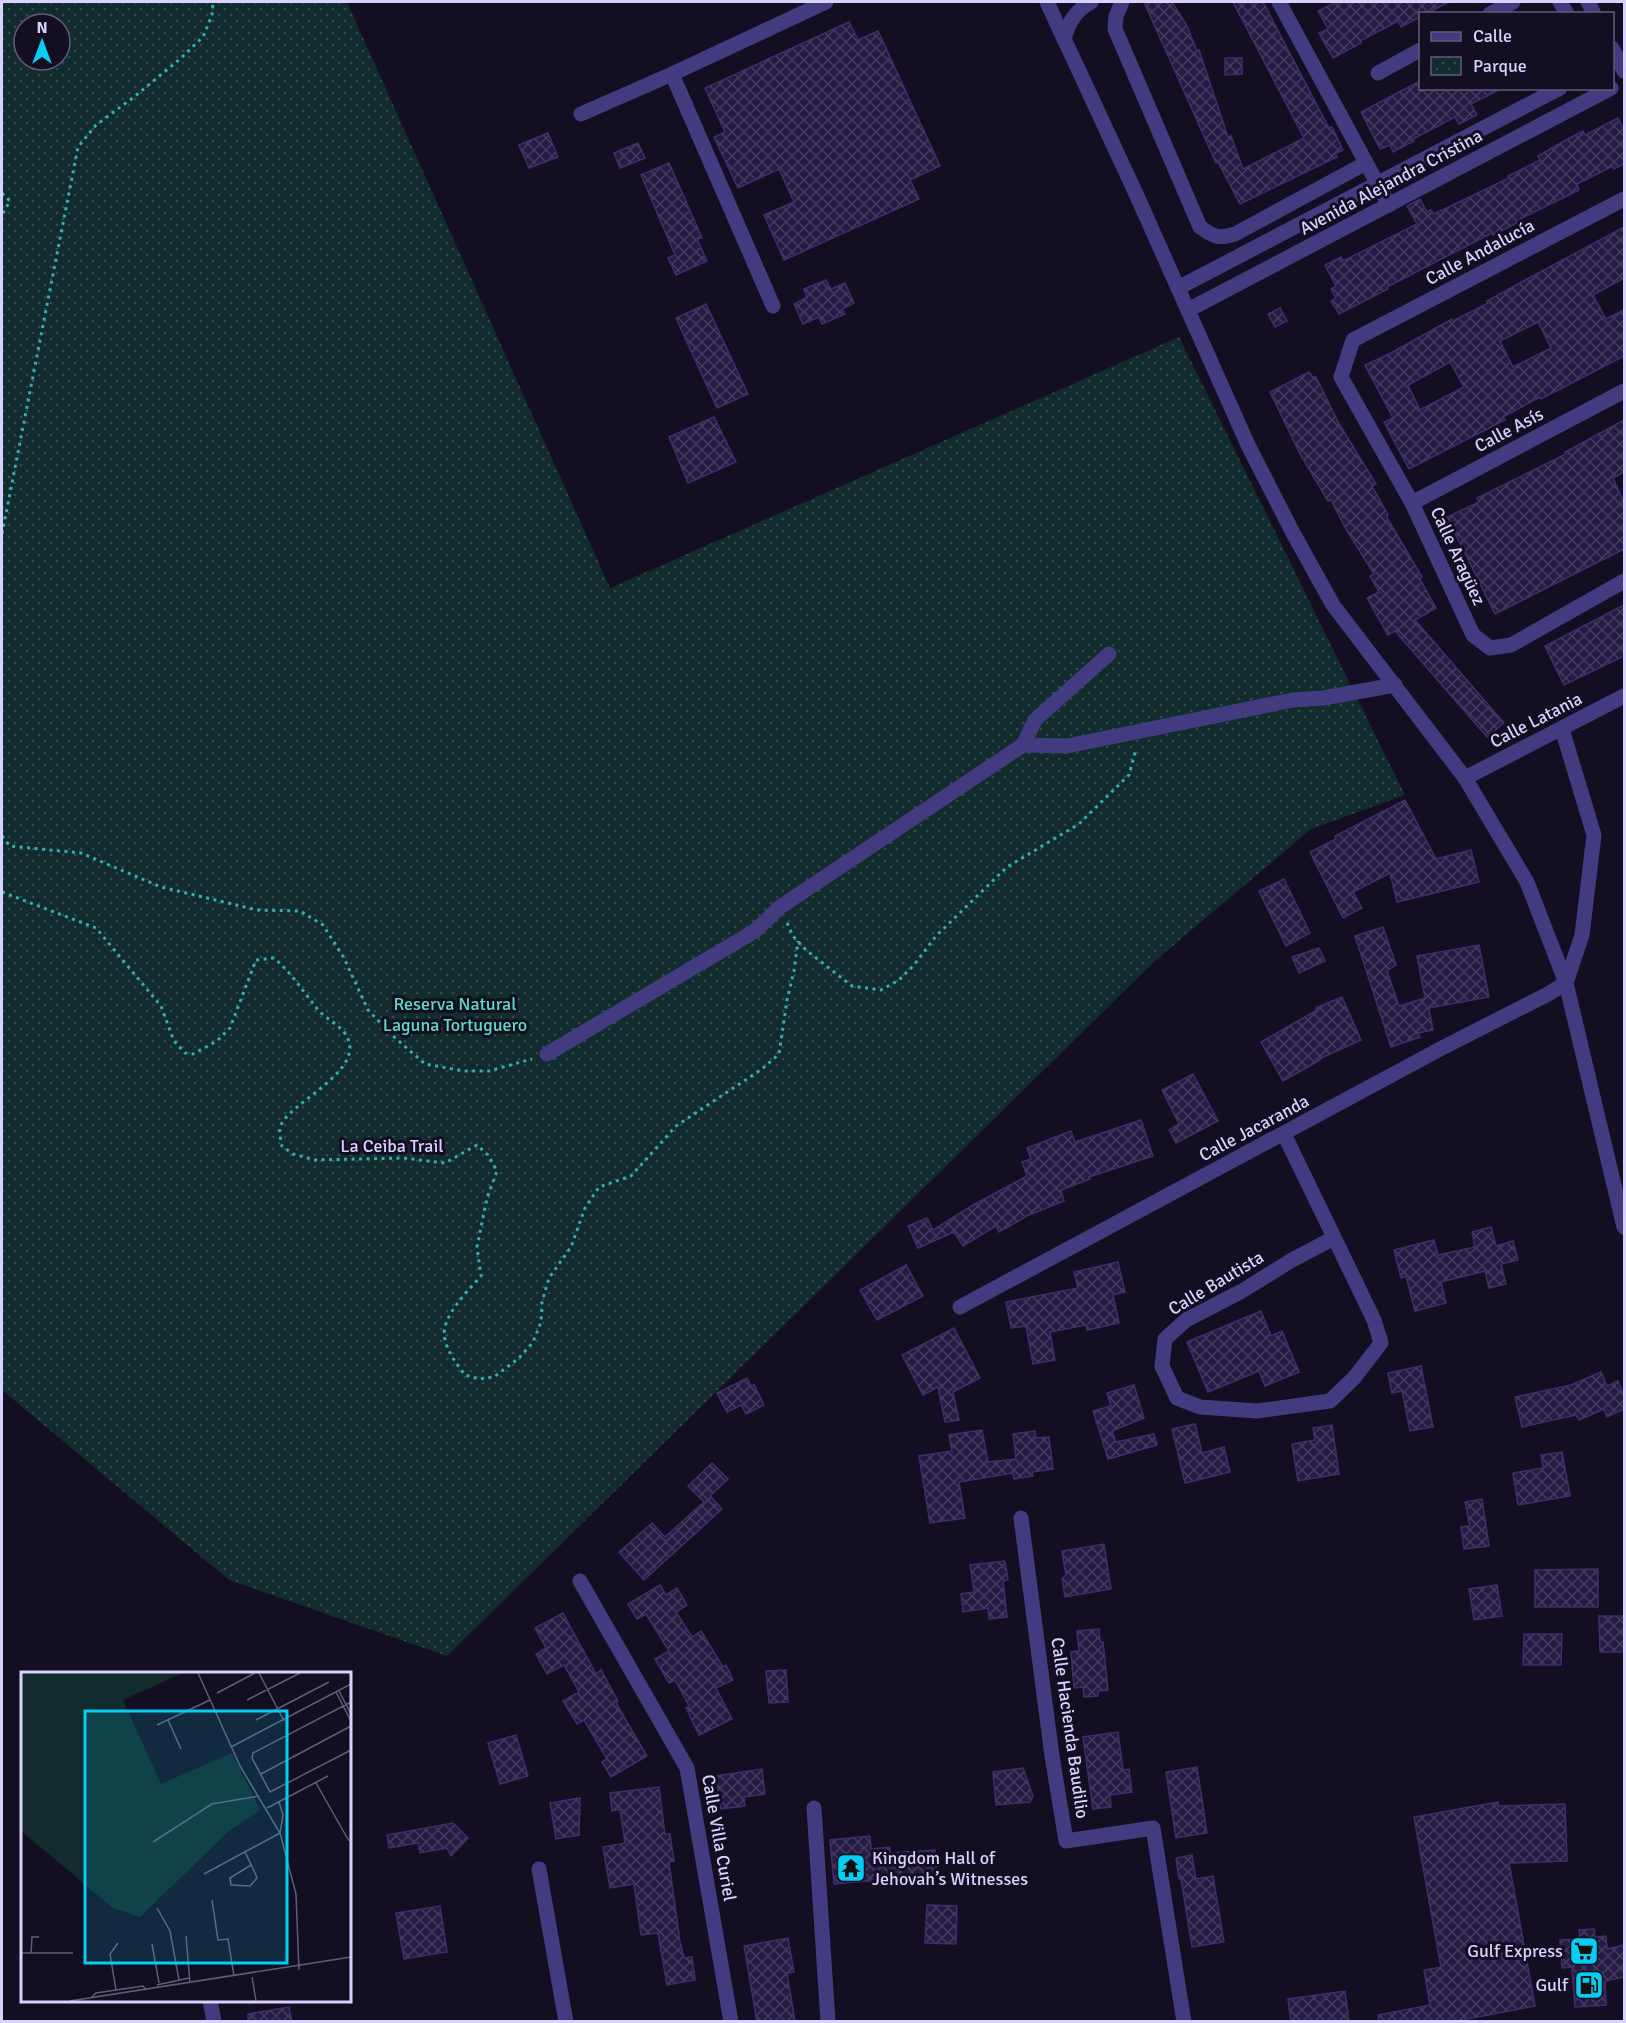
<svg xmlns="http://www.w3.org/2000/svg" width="1626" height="2023" font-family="Signika,sans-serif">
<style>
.park{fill:url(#park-dots);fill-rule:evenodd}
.building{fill:url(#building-cross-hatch);stroke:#3e2e6e;stroke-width:1.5;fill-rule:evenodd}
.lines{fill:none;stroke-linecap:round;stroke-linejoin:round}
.path{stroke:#32b0b1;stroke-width:3;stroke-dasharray:3 4.5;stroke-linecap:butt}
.minor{stroke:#423b80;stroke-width:15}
.labels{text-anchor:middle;stroke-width:6;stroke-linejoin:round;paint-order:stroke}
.street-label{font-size:18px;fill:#d9d1fe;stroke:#130e22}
.park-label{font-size:18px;fill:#5fdcc4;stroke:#130e22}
.poi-label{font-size:18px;fill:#d9d1fe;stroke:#130e22;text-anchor:end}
.inset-road{fill:none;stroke:#625c7a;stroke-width:1.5}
.view{fill:#07cdf3;fill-opacity:0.15;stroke:#07cdf3;stroke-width:3}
.inset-edge{fill:none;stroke:#d9d1fe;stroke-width:3}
</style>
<defs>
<pattern id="park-dots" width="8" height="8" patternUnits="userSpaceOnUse" patternTransform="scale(1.5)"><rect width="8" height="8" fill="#122b2c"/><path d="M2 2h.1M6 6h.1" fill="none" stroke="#34494c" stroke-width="1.8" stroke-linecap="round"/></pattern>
<pattern id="building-cross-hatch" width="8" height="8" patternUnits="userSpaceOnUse" patternTransform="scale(1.5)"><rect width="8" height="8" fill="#261b43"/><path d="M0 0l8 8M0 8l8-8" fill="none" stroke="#453b5f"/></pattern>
</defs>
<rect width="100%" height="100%" fill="#130e22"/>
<path class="park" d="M2,2H347L610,588L1179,337L1405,795L1311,829L1155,961L447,1656L229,1580L2,1390ZM24,24H60V60H24Z"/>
<g class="building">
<path d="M1144,2H1172L1186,24L1197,51L1199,50L1228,137L1231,136L1243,169L1304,138L1233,2H1263L1329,128L1332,127L1343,150L1335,154L1337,157L1240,204L1218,162L1216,163Z"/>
<path d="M1336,2H1449L1426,14H1420V17L1401,27L1398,21L1360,41L1361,43L1333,58L1319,33L1328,29L1318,11Z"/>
<path d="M849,22L858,40L878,31L940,166L910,180L919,199L784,260L764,215L794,202L779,169L738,188L714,137L725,132L705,88Z"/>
<path d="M1225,58H1242V74L1225,75Z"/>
<path d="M1420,81V88H1502L1471,104L1477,115L1459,124L1455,117L1413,139L1414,141L1393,152L1390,145L1380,149L1361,112Z"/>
<path d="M1618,118L1624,130V164L1614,169L1613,166L1577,184L1579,190L1516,221L1517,223L1493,235L1492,233L1387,287L1388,289L1339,314L1331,301L1336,298L1331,289L1336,286L1325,265L1341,257L1343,261L1417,224L1407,206L1420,199L1427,212L1431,210L1434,214L1509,178L1508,176L1540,160L1538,156L1564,141L1583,131L1585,135Z"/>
<path d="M548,133L558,157L529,168L519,145Z"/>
<path d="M638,143L645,158L620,168L614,153Z"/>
<path d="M669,163L702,238L697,239L707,261L676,275L668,258L675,255L641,175Z"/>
<path d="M1624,227V278L1593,295L1606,319L1624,310V356L1541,399L1540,397L1503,417L1505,420L1409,469L1384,422L1393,418L1365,365L1391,353L1452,319L1453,321L1488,303L1487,301L1516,285ZM1538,322L1551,348L1513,367L1500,341ZM1450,362L1464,387L1420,410L1408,385Z"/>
<path d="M826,280L831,289L845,283L854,303L842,309L845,314L822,324L819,317L803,324L794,304L807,297L804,289Z"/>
<path d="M706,304L748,394L717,408L676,318Z"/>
<path d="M1280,308L1287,321L1275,327L1268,314Z"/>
<path d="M1309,372L1313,377H1316L1338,422L1376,484L1372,486L1388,515L1386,516L1422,577L1420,579L1436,608L1415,620L1504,723L1487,737L1395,631L1388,635L1367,598L1379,592L1370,576L1374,574L1347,531L1331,500L1328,501L1300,454L1270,392Z"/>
<path d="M714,417L736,462L688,483L669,437Z"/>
<path d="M1624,420V472L1613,478L1624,503V549L1495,614L1447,517L1479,502L1477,498L1566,454L1565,452Z"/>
<path d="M1624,605V656L1564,685L1545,646Z"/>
<path d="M1405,800L1436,859L1471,850L1479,882L1397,902L1390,873L1353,892L1362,908L1343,918L1310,852L1336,839L1335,836Z"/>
<path d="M1284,879L1310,933L1286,946L1259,891Z"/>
<path d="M1383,927L1396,965L1387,971L1399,1006L1425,998L1417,956L1479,945L1489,997L1429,1008L1433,1030L1418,1033L1420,1037L1391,1047L1355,936Z"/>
<path d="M1319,948L1325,961L1299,973L1292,957Z"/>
<path d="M1342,997L1361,1040L1319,1059L1320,1060L1283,1081L1261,1042L1317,1010L1316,1008Z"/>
<path d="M1193,1074L1218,1121L1176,1143L1169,1130L1179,1124L1162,1090Z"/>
<path d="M1141,1120L1153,1156L1089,1177L1090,1179L1061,1190L1064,1201L1024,1217V1218L999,1232L996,1226L963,1246L954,1232L918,1248L908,1226L927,1218L933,1230L973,1205L1027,1176L1022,1162L1031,1159L1027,1148L1071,1131L1075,1142Z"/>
<path d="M1491,1227L1496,1246L1513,1241L1518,1260L1501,1264L1506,1284L1489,1288L1485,1271L1441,1282L1446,1303L1415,1311L1406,1276L1401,1278L1394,1250L1434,1240L1438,1255L1475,1247L1472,1232Z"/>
<path d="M1118,1262L1125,1292L1113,1295L1119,1323L1087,1330L1086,1325L1050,1332L1055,1360L1033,1364L1026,1326L1011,1328L1006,1302L1078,1288L1074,1272Z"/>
<path d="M906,1265L923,1296L877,1320L860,1290Z"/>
<path d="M1261,1311L1271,1336L1282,1331L1299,1372L1265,1386L1259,1371L1208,1392L1187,1342Z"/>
<path d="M954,1328L980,1378L953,1392L959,1420L945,1422L938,1387L923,1395L902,1355Z"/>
<path d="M1421,1366L1433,1427L1410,1431L1402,1391L1392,1393L1388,1373Z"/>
<path d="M1601,1372L1607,1386L1618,1381L1624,1396V1409L1607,1417L1604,1409L1579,1420L1576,1415L1522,1427L1515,1397L1571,1385Z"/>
<path d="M747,1378L751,1386L754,1385L764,1405L746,1414L741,1405L727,1412L717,1393Z"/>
<path d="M1134,1385L1144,1418L1112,1431L1116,1442L1154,1434L1157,1445L1108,1459L1093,1411L1111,1406L1107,1393Z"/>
<path d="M1195,1424L1202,1453L1224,1447L1230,1472L1185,1483L1172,1429Z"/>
<path d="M1332,1425L1339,1474L1298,1481L1292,1444L1315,1440L1313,1428Z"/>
<path d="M982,1430L988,1462L1016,1459L1013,1434L1035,1431L1036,1438L1049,1437L1053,1469L1032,1472L1033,1476L1014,1479L1013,1473L959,1482L965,1518L930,1523L919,1456L952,1451L949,1435Z"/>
<path d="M1562,1452L1570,1496L1518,1505L1513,1473L1543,1468L1541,1455Z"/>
<path d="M712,1463L728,1479L710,1496L722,1509L644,1580L619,1552L652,1523L665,1537L704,1502L688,1486Z"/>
<path d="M1482,1499L1489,1546L1464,1549L1461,1527L1470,1526L1465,1502Z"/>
<path d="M1104,1544L1111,1589L1065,1597L1062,1579L1066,1575L1062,1551Z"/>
<path d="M1005,1561L1008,1580L1003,1581L1007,1617L989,1619L988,1608L963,1612L961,1594L974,1592L970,1565Z"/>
<path d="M1598,1569V1607H1535V1570Z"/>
<path d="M660,1585L666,1595L677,1588L687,1605L676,1612L692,1637L701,1631L723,1667L726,1665L733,1680L716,1688L732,1719L699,1735L686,1708L689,1706L675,1680L669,1683L655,1659L669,1651L646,1614L637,1619L628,1604Z"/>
<path d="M1497,1585L1502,1616L1474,1620L1469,1589Z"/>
<path d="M563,1613L596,1674L601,1670L618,1701L616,1703L647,1756L611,1777L602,1762L607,1759L584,1720L577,1724L563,1701L579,1692L564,1665L547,1674L536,1654L546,1648L535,1628Z"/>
<path d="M1599,1616H1624V1652H1600Z"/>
<path d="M1099,1629L1100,1642H1103L1108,1690L1098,1691V1696L1084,1697L1083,1687L1074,1688L1071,1652L1079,1651L1077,1631Z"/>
<path d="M1524,1634H1562L1561,1665H1523Z"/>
<path d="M786,1670L788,1702L769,1703L766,1671Z"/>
<path d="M1118,1732L1123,1770L1129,1769L1132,1792L1110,1795L1111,1807L1093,1809L1083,1737Z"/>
<path d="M516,1735L528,1776L500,1784L488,1743Z"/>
<path d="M1197,1767L1207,1833L1176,1838L1166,1772Z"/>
<path d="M1023,1768L1033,1796L1030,1802L996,1805L993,1772Z"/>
<path d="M762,1769L765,1794L744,1797L745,1806L721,1809L716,1776Z"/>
<path d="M659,1787L665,1834H670L674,1861L669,1862L680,1942L684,1958L692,1957L695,1980L667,1985L658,1933L641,1935L634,1884L610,1888L603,1847L625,1843L620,1809L612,1811L610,1793Z"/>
<path d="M580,1798L579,1835L556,1839L550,1803Z"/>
<path d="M1498,1802V1806L1565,1804L1567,1861L1509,1863L1535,2006L1451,2022H1379L1378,2015L1430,2005L1424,1970L1441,1967L1414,1817Z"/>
<path d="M453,1823L468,1838L451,1856L447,1848L420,1853L418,1843L389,1848L387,1835Z"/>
<path d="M870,1836L871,1849L890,1847V1853L935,1850L937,1875L834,1884L830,1840Z"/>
<path d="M1192,1855L1196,1879L1213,1876L1224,1942L1192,1947L1181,1879H1179L1176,1858Z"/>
<path d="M927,1905L957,1906L956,1944L925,1943Z"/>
<path d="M440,1906L447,1952L404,1959L396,1913Z"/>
<path d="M1594,1929L1595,1937L1606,1936L1607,1949L1624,1945V1977L1605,1981L1606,2005L1575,2007L1572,1967L1562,1968L1560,1940L1580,1939L1579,1930Z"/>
<path d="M788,1938L794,1972L787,1973L795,2022H757L744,1946Z"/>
<path d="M1345,1991L1349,2022H1291L1288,1999Z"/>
<path d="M289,2007L292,2022H248V2014Z"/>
</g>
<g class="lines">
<g class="path">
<path d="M2,193L10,201L2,215"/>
<path d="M2,534L78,147L96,125L134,97L180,59L203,37L212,15L213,2"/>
<path d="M2,836L10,846L81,853L161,887L257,910L300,911L323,925L344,958L368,1010L393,1036L425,1064L464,1071H489L532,1059"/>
<path d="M2,892L96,928L161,1006L174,1041L185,1053L193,1054L217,1041L230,1028L256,960L274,958C292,973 304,993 319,1011C327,1019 337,1024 344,1032C373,1070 285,1103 280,1128C279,1133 281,1141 282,1146L293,1154L315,1160L403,1158L445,1163L477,1145L488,1155L497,1171L487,1198L477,1247L481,1276C470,1288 448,1311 445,1327C441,1344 455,1362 465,1375L479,1379L494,1377L519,1358L533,1342L541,1322L542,1302L549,1278L571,1247L585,1208L599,1187L631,1176L676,1126L762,1069L779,1054L787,1000L794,971L798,941"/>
<path d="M787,923L793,936L806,950L852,986L881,990L899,980L914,965L936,936L1007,867L1079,824L1129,775L1136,749"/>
</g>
<g class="minor">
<path d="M1047,2L1137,196L1248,445L1293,533L1333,605L1465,778L1527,882L1566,983L1624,1227"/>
<path d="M1122,2L1116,16L1115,29L1200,227C1214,237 1218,239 1235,234L1366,163"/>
<path d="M1279,2L1389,205"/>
<path d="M1560,2L1567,14"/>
<path d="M1588,2L1594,14"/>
<path d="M1490,14L1513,2"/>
<path d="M1064,39C1069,22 1075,11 1091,2"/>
<path d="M1612,48L1624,71"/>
<path d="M1378,73L1420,50"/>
<path d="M672,74L773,306"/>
<path d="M581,114L672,74L826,2"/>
<path d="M1624,199L1353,340L1341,377L1412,503L1473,635L1490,648L1511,645L1624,581"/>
<path d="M1178,288L1560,88"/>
<path d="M1188,310L1611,88"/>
<path d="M1412,503L1624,391"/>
<path d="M1023,745L1035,720L1109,654"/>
<path d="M1465,778L1624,696"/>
<path d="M547,1054L755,931L780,907L1023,745L1067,746L1293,700L1323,698L1395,685"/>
<path d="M1284,1134L1374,1320L1381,1343L1354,1378L1330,1401L1257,1411L1200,1407L1177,1398L1162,1366L1165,1339L1186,1320L1242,1291L1292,1260L1334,1238"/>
<path d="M960,1307L1442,1048L1548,994L1566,983L1582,935L1594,835L1562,729"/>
<path d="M1021,1518L1052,1756L1066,1841L1153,1828L1184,2022"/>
<path d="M580,1581L687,1768L731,2022"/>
<path d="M814,1808L828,2022"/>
<path d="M539,1869L566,2022"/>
<path d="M210,2000L214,2022"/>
</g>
</g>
<defs>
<g id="temple-square" transform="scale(1.5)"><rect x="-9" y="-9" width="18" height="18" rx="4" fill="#07cdf3" stroke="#130e22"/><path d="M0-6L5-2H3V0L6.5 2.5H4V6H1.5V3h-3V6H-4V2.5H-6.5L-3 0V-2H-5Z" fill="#111"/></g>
<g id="supermarket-square" transform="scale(1.5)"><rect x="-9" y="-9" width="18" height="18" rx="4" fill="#07cdf3" stroke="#130e22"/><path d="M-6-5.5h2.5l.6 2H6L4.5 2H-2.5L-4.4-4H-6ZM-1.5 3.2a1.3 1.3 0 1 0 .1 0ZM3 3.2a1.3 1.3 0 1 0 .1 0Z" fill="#111"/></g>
<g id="fuel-square" transform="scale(1.5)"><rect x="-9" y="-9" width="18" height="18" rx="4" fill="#07cdf3" stroke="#130e22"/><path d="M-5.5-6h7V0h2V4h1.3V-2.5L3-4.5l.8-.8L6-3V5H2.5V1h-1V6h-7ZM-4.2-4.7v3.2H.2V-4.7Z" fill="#111"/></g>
</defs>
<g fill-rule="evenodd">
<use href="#temple-square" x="851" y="1868"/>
<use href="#supermarket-square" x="1584" y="1951"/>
<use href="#fuel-square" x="1589" y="1985"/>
</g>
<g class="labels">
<g class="street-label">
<text transform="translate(1391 182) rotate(-28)" y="6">Avenida Alejandra Cristina</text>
<text transform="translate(1480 252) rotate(-28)" y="6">Calle Andalucía</text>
<text transform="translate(1509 430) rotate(-28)" y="6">Calle Asís</text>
<text transform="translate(1458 556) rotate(65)" y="6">Calle Aragüez</text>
<text transform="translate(1536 720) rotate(-27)" y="6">Calle Latania</text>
<text transform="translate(1254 1128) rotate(-28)" y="6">Calle Jacaranda</text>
<text x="392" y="1152">La Ceiba Trail</text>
<text transform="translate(1216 1283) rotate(-31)" y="6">Calle Bautista</text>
<text transform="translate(1070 1728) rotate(82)" y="6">Calle Hacienda Baudilio</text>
<text transform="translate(719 1838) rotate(80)" y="6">Calle Villa Curiel</text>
</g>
<g class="park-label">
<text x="455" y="1010">Reserva Natural<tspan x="455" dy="21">Laguna Tortuguero</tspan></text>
</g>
<g class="poi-label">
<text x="872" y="1864" text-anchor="start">Kingdom Hall of<tspan x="872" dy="21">Jehovah’s Witnesses</tspan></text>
<text x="1563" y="1957">Gulf Express</text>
<text x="1568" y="1991">Gulf</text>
</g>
</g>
<g transform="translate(21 1672)">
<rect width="330" height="330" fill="#130e22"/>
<path d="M0,1H162L102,28L140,112L211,81L239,138L208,159L119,245L92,236L0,159Z" fill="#122b2c"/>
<path class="inset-road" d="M177,1L219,94L259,161L275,222L278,298M238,1L263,49M318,19L330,42M315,20L330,49M196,21L234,1M226,28L279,1M330,30L232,81L231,86L249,120L330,78M147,48L160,77M235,48L308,10M136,53L189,28M210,75L330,12M240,102L330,54M295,111L328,169M246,136L307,104M132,170L191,132L238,124M224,180L235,203L236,206L229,214L210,213L209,206L230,193M183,202L259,161L262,143L258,130M191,228L197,268L207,267L213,304M136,236L149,259L158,308M165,264L169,311M131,272L138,311M0,281H52M10,281L11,265H18M231,305L235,329M136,313L168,306M95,318L89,282L97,271M70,326L75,321L122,314L125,318M49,329L330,285"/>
<path class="view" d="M64,39H266V291H64Z"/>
<rect width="330" height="330" class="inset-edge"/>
</g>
<rect width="1626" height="2023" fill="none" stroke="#d9d1fe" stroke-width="6"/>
<rect x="1419" y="12" width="195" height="78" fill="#130e22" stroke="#625c7a" stroke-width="1.5"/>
<rect x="1431" y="32" width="30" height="9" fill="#423b80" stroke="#625c7a" stroke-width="1.5"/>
<text x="1473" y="42" font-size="18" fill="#d9d1fe">Calle</text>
<rect x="1431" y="57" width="30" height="18" fill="url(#park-dots)" stroke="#625c7a" stroke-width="1.5"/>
<text x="1473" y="72" font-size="18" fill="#d9d1fe">Parque</text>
<g transform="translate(42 42)"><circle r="28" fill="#130e22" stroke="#625c7a" stroke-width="1.5"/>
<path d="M0-4.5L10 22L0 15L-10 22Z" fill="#07cdf3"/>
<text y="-9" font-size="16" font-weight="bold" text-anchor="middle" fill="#d9d1fe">N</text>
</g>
</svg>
